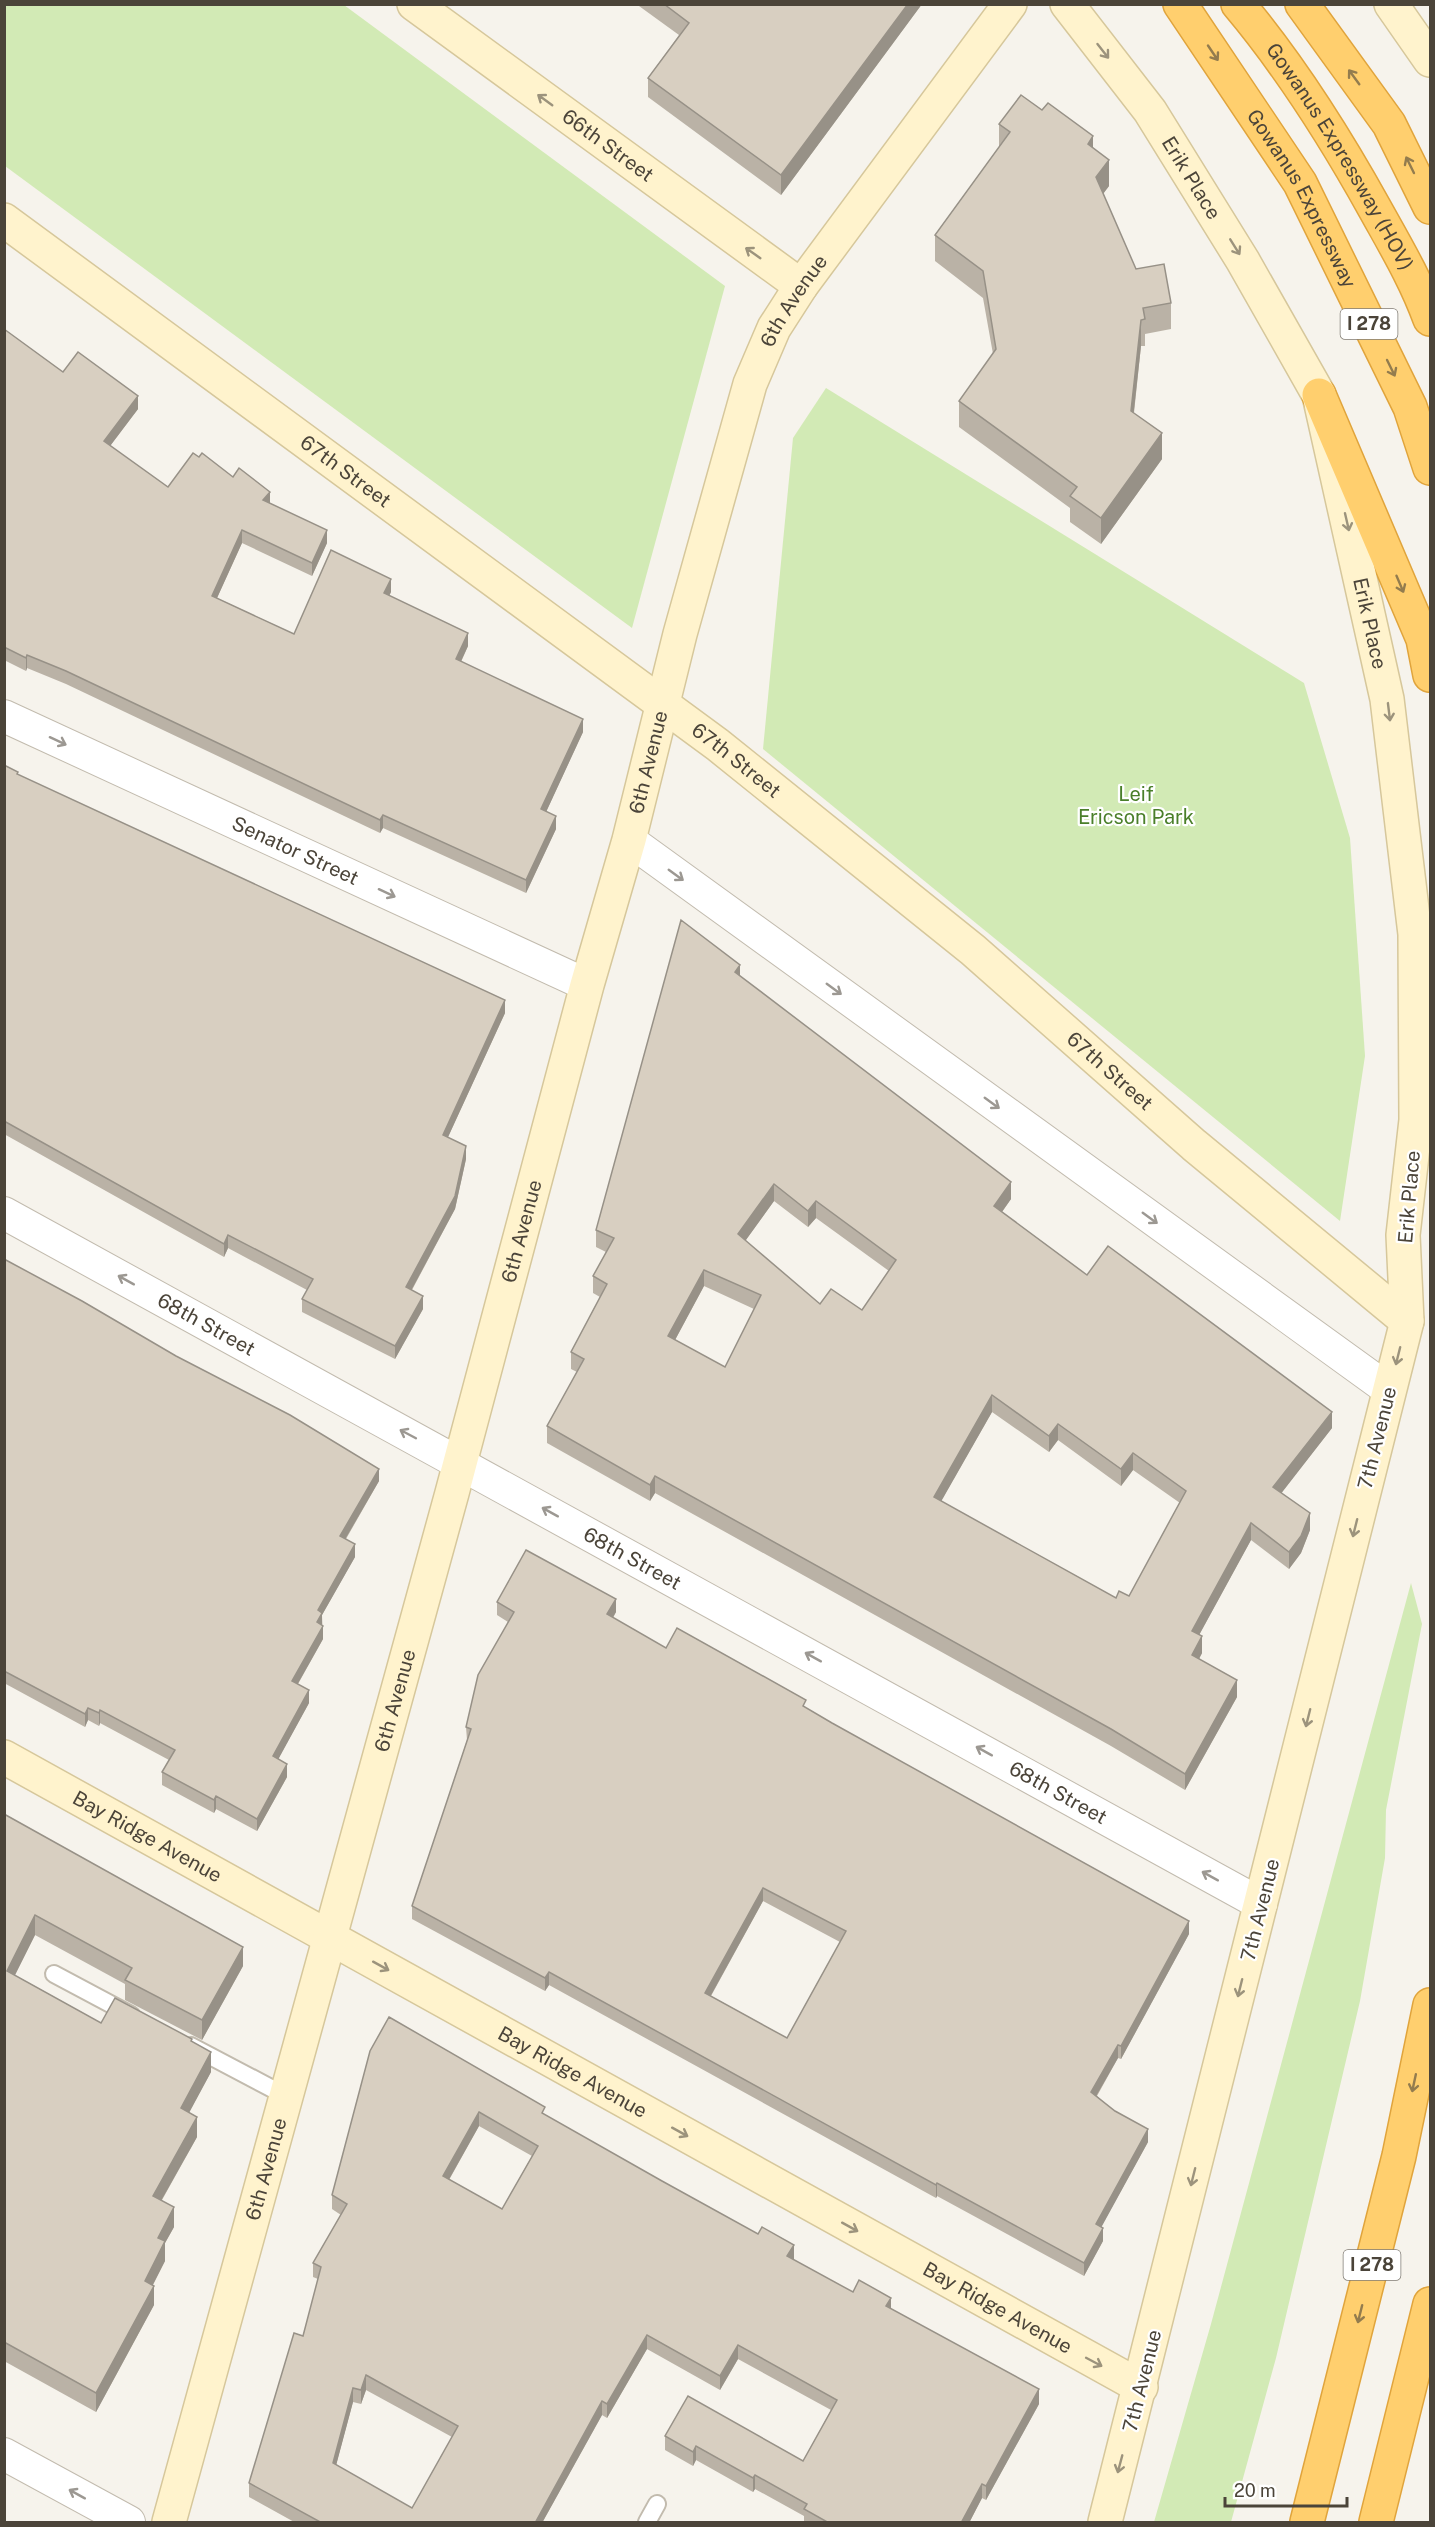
<svg xmlns="http://www.w3.org/2000/svg" width="1435" height="2527" font-family="'Public Sans',sans-serif">
<style>
.green{fill:#d2eab5}
.lines{fill:none;stroke-linecap:round;stroke-linejoin:round}
.lane-casing{stroke:#c2bbae;stroke-width:20}
.street-casing{stroke:#c2bbae;stroke-width:34}
.secondary-casing{stroke:#d6c79b;stroke-width:36}
.highway-casing{stroke:#e0a43c;stroke-width:36}
.lane{stroke:#fff;stroke-width:16}
.street{stroke:#fff;stroke-width:32}
.secondary{stroke:#fff3cd;stroke-width:33}
.highway{stroke:#ffcf6e;stroke-width:33}
.wall{fill:#bab2a6;fill-rule:evenodd}
.shaded-wall{fill:#979187}
.building{fill:#d8cfc1;stroke:#979187;stroke-width:1.5;fill-rule:evenodd}
.oneway{stroke:#9c937c}
.oneway2{stroke:#937c4e}
.oneway3{stroke:#9c9892}
.labels{text-anchor:middle;stroke-width:4.5;stroke-linejoin:round;paint-order:stroke}
.shield{fill:#fff;stroke:#817c74;stroke-width:1.5}
.shield-label{font-size:18px;font-weight:bold;fill:#4b4439}
.street-label{font-size:20px;fill:#4b4439;stroke:#fff}
.park-label{font-size:20px;fill:#4a7f2a;stroke:#fff}
</style>
<rect width="100%" height="100%" fill="#f6f3ec"/>
<g class="green">
<path d="M5,4L344,5L725,286L632,628L5,166Z"/>
<path d="M826,388L1304,683L1350,838L1365,1056L1340,1221L763,749L793,438Z"/>
<path d="M1411,1583L1422,1624L1386,1810L1385,1858L1360,2001L1276,2358L1231,2522H1154L1211,2324Z"/>
</g>
<g class="lines">
<g class="lane-casing">
<g id="lane">
<path d="M54,1974L131,2015"/>
<path d="M191,2046L286,2096"/>
<path d="M647,2522L657,2504"/>
</g>
</g>
<g class="street-casing">
<g id="street">
<path id="s1" d="M4,716L587,985"/>
<path d="M629,840L1389,1390"/>
<path id="s2" d="M4,1213L1261,1904"/>
<path d="M4,2454L129,2522"/>
</g>
</g>
<g class="secondary-casing">
<g id="secondary">
<path id="s3" d="M414,4L801,286"/>
<path id="s4" d="M1067,4L1150,111L1243,261L1319,395L1387,699L1415,934L1416,1120L1403,1235L1407,1321L1105,2522"/>
<path d="M1391,4L1430,60"/>
<path id="s5" d="M4,220L718,745L973,950L1194,1145L1407,1321"/>
<path id="s6" d="M4,1757L1141,2387"/>
<path id="s7" d="M169,2522L452,1493L587,985L629,840L680,634L750,384L774,328L801,286L1010,4"/>
</g>
</g>
<g class="highway-casing">
<g id="highway">
<path id="s8" d="M1180,4L1300,183L1410,407L1430,468"/>
<path id="s9" d="M1238,4C1291,67 1335,137 1375,209C1395,245 1416,280 1430,319"/>
<path d="M1302,4L1389,124L1430,207"/>
<path d="M1319,395L1423,639L1430,675"/>
<path d="M1307,2522L1399,2156L1430,2005"/>
<path d="M1376,2522L1430,2304"/>
</g>
</g>
<use href="#lane" class="lane"/>
<use href="#street" class="street"/>
<use href="#secondary" class="secondary"/>
<use href="#highway" class="highway"/>
</g>
<g class="wall">
<path d="M639,4H922L781,195L648,97V78L679,35L639,6Z"/>
<path d="M999,124L1093,148L1109,186L1103,194L1136,269L1171,303V329L1145,334V346H1141L1134,413L1162,459L1101,544L1070,522V508L959,427V401L993,354L983,298L935,261V235L999,147Z"/>
<path d="M4,329L63,372L138,409L110,446L168,487L199,457L233,477L327,543L312,576L242,543L217,598L294,634L391,592L389,596L468,646L461,662L583,732L546,812L556,829L526,893L383,828L380,833L66,684L27,668L26,671L4,660Z"/>
<path d="M4,765L18,775L505,1013L448,1137L466,1159L455,1209L412,1290L423,1309L395,1359L302,1312V1299L307,1290L228,1248L224,1257L4,1134Z"/>
<path d="M740,976L1011,1199L1002,1212L1087,1275L1332,1428L1281,1493L1310,1530L1301,1553L1289,1569L1251,1540L1199,1635L1202,1653L1199,1659L1237,1697L1185,1790L1111,1746L655,1493L650,1501L547,1443V1426L577,1372L571,1369V1352L600,1297L593,1293V1276L606,1252L596,1247V1230ZM774,1201L808,1227L816,1218L889,1271L862,1310L820,1304L745,1241ZM704,1286L754,1309L725,1367L675,1340ZM992,1412L1049,1452L1058,1440L1121,1486L1133,1470L1180,1503L1129,1596L1116,1598L941,1501Z"/>
<path d="M4,1259L379,1481L346,1539L355,1557L322,1615L323,1639L298,1684L309,1703L278,1759L287,1777L257,1831L216,1809L214,1813L162,1785V1772L169,1760L100,1723L99,1726L88,1720L85,1727L4,1683Z"/>
<path d="M497,1602L616,1612L613,1618L666,1648L806,1708L1189,1934L1121,2059L1118,2058L1097,2096L1148,2142L1101,2227L1103,2241L1084,2276L937,2196L936,2198L549,1985L545,1991L412,1919V1906L467,1740L466,1727L508,1622L497,1615ZM763,1901L840,1942L787,2038L711,1996Z"/>
<path d="M4,1814L243,1966L202,2040L125,2000V1984L35,1935L15,1975L101,2023L192,2041L211,2072L189,2112L197,2137L162,2200L174,2227L165,2243V2261L153,2285L154,2305L96,2412L4,2361Z"/>
<path d="M370,2051L545,2115L794,2259L793,2260L853,2292L891,2309L1039,2404L986,2500L982,2498L969,2523H804V2516L755,2489L753,2492L696,2460L693,2466L665,2450V2436L803,2461L831,2410L738,2359L720,2390L647,2349L607,2418L602,2415L542,2523H296L249,2497V2483L303,2336L318,2279L313,2277V2263L341,2215L332,2209V2195ZM479,2126L532,2156L502,2209L449,2180ZM366,2390L452,2437L412,2508L336,2465L353,2402L361,2404Z"/>
</g>
<g class="shaded-wall">
<path d="M908,4H922L781,195V175Z"/>
<path d="M1093,136V162L1088,144Z"/>
<path d="M1109,160V186L1096,203V177Z"/>
<path d="M1141,320V346L1131,437V411Z"/>
<path d="M138,396V409L104,454V441Z"/>
<path d="M1162,433V459L1101,544V518Z"/>
<path d="M270,492V505L263,500Z"/>
<path d="M242,530V543L212,609V596Z"/>
<path d="M327,530V543L312,576V563Z"/>
<path d="M391,579V592L384,606V593Z"/>
<path d="M468,633V646L456,672V659Z"/>
<path d="M27,655V668L26,671V658Z"/>
<path d="M583,719V732L541,823V809Z"/>
<path d="M383,815V828L380,833V820Z"/>
<path d="M556,816V829L526,893V880Z"/>
<path d="M740,965V981L735,972Z"/>
<path d="M505,1000V1013L443,1148V1135Z"/>
<path d="M466,1146V1159L455,1209L406,1300V1287Z"/>
<path d="M1011,1182V1199L994,1223V1206Z"/>
<path d="M774,1184V1201L738,1251V1234Z"/>
<path d="M816,1201V1218L808,1227V1211Z"/>
<path d="M228,1235V1248L224,1257V1244Z"/>
<path d="M704,1270V1286L668,1353V1336Z"/>
<path d="M423,1296V1309L395,1359V1346Z"/>
<path d="M992,1395V1412L934,1514V1497Z"/>
<path d="M1332,1412V1428L1273,1504V1487Z"/>
<path d="M1058,1424V1440L1049,1452V1436Z"/>
<path d="M1133,1453V1470L1121,1486V1469Z"/>
<path d="M379,1469V1481L340,1548V1536Z"/>
<path d="M655,1476V1493L650,1501V1485Z"/>
<path d="M1310,1513V1530L1301,1553L1289,1569V1552Z"/>
<path d="M1251,1523V1540L1192,1648V1631Z"/>
<path d="M355,1544V1557L322,1615V1625L317,1635L318,1610Z"/>
<path d="M616,1599V1612L607,1627V1614Z"/>
<path d="M323,1626V1639L292,1694V1681Z"/>
<path d="M1202,1636V1653L1192,1672V1655Z"/>
<path d="M1237,1680V1697L1185,1790V1774Z"/>
<path d="M309,1690V1703L273,1769V1756Z"/>
<path d="M88,1708V1720L85,1727V1714Z"/>
<path d="M100,1710V1723L99,1726V1713Z"/>
<path d="M287,1764V1777L257,1831V1819Z"/>
<path d="M216,1796V1809L214,1813V1800Z"/>
<path d="M763,1888V1901L705,2006V1993Z"/>
<path d="M35,1915V1935L7,1991V1971Z"/>
<path d="M1189,1921V1934L1121,2059V2046Z"/>
<path d="M243,1947V1966L202,2040V2020Z"/>
<path d="M549,1972V1985L545,1991V1978Z"/>
<path d="M1118,2045V2058L1091,2105V2092Z"/>
<path d="M211,2052V2072L181,2128V2108Z"/>
<path d="M479,2112V2126L443,2190V2176Z"/>
<path d="M197,2117V2137L153,2215V2196Z"/>
<path d="M1148,2129V2142L1096,2237V2224Z"/>
<path d="M937,2183V2196L936,2198V2185Z"/>
<path d="M174,2207V2227L165,2243V2261L145,2300V2281L158,2238Z"/>
<path d="M1103,2228V2241L1084,2276V2263Z"/>
<path d="M794,2245V2259L787,2270V2256Z"/>
<path d="M154,2286V2305L96,2412V2393Z"/>
<path d="M891,2298V2312L886,2306Z"/>
<path d="M647,2335V2349L607,2418V2404Z"/>
<path d="M738,2345V2359L720,2390V2376Z"/>
<path d="M366,2375V2390L361,2404V2390Z"/>
<path d="M353,2388V2402L333,2477V2463Z"/>
<path d="M1039,2389V2404L986,2500V2486Z"/>
<path d="M602,2401V2415L542,2523H535Z"/>
<path d="M696,2446V2460L693,2466V2452Z"/>
<path d="M755,2475V2489L753,2492V2478Z"/>
<path d="M982,2484V2498L969,2523H961Z"/>
</g>
<g class="building">
<path d="M664,4H908L781,175L648,78L689,23Z"/>
<path d="M1021,95L1042,110L1048,103L1093,136L1088,144L1109,160L1096,177L1136,269L1164,264L1171,303L1143,308L1145,319L1141,320L1131,411L1162,433L1101,518L1070,496L1077,487L959,401L996,349L983,271L935,235L1010,132L999,124Z"/>
<path d="M4,329L63,372L78,352L138,396L104,441L168,487L193,453L199,457L202,453L233,477L239,468L270,492L263,500L327,530L312,563L242,530L212,596L294,634L331,550L391,579L384,593L468,633L456,659L583,719L541,809L556,816L526,880L383,815L380,820L66,671L27,655L26,658L4,647Z"/>
<path d="M4,765L18,772L17,774L505,1000L443,1135L466,1146L455,1196L406,1287L423,1296L395,1346L302,1299L313,1279L228,1235L224,1244L4,1121Z"/>
<path d="M681,920L740,965L735,972L1011,1182L994,1206L1087,1275L1108,1246L1332,1412L1273,1487L1310,1513L1301,1536L1289,1552L1251,1523L1192,1631L1202,1636L1192,1655L1237,1680L1185,1774L1111,1729L655,1476L650,1485L547,1426L584,1359L571,1352L607,1284L593,1276L614,1238L596,1230ZM774,1184L808,1211L816,1201L896,1260L862,1310L831,1289L820,1304L738,1234ZM704,1270L761,1295L725,1367L668,1336ZM992,1395L1049,1436L1058,1424L1121,1469L1133,1453L1186,1491L1129,1596L1119,1591L1116,1598L934,1497Z"/>
<path d="M4,1259L82,1301L176,1356L290,1415L379,1469L340,1536L355,1544L318,1610L322,1613L317,1622L323,1626L292,1681L309,1690L273,1756L287,1764L257,1819L216,1796L214,1800L162,1772L175,1750L100,1710L99,1713L88,1708L85,1714L4,1671Z"/>
<path d="M526,1550L616,1599L607,1614L666,1648L677,1628L806,1700L803,1706L832,1723L1189,1921L1121,2046L1118,2045L1091,2092L1115,2111L1148,2129L1096,2224L1103,2228L1084,2263L937,2183L936,2185L549,1972L545,1978L412,1906L471,1729L466,1727L478,1675L514,1612L497,1602ZM763,1888L846,1931L787,2038L705,1993Z"/>
<path d="M4,1814L243,1947L202,2020L125,1980L132,1968L35,1915L7,1971L101,2023L115,1998L192,2039L191,2041L211,2052L181,2108L197,2117L153,2196L174,2207L158,2238L165,2241L145,2281L154,2286L96,2393L4,2342Z"/>
<path d="M389,2017L545,2107L542,2113L662,2181L758,2234L762,2227L794,2245L787,2256L853,2292L859,2280L891,2298L886,2306L1039,2389L986,2486L982,2484L961,2523H829L804,2509L807,2504L755,2475L753,2478L696,2446L693,2452L665,2436L688,2396L803,2461L837,2400L738,2345L720,2376L647,2335L607,2404L602,2401L535,2523H322L249,2483L294,2333L303,2336L321,2267L313,2263L347,2204L332,2195L370,2051ZM479,2112L538,2146L502,2209L443,2176ZM366,2375L458,2426L412,2508L333,2463L353,2388L361,2390Z"/>
</g>
<defs><path id="oneway-shaft" d="M-6 0H5M1.5-3L5.5 0L1.5 3" fill="none" stroke-width="1.6" stroke-linecap="round" stroke-linejoin="round" transform="scale(1.5)"/></defs>
<g class="oneway">
<use href="#oneway-shaft" transform="translate(1103 51) rotate(52)"/>
<use href="#oneway-shaft" transform="translate(545 100) rotate(-144)"/>
<use href="#oneway-shaft" transform="translate(1235 247) rotate(58)"/>
<use href="#oneway-shaft" transform="translate(753 253) rotate(-145)"/>
<use href="#oneway-shaft" transform="translate(1347 522) rotate(77)"/>
<use href="#oneway-shaft" transform="translate(1389 712) rotate(83)"/>
<use href="#oneway-shaft" transform="translate(1398 1356) rotate(104)"/>
<use href="#oneway-shaft" transform="translate(1355 1528) rotate(104)"/>
<use href="#oneway-shaft" transform="translate(1308 1718) rotate(104)"/>
<use href="#oneway-shaft" transform="translate(381 1966) rotate(29)"/>
<use href="#oneway-shaft" transform="translate(1240 1988) rotate(104)"/>
<use href="#oneway-shaft" transform="translate(680 2132) rotate(29)"/>
<use href="#oneway-shaft" transform="translate(1193 2177) rotate(104)"/>
<use href="#oneway-shaft" transform="translate(850 2227) rotate(29)"/>
<use href="#oneway-shaft" transform="translate(1094 2362) rotate(28)"/>
<use href="#oneway-shaft" transform="translate(1120 2464) rotate(105)"/>
</g>
<g class="oneway2">
<use href="#oneway-shaft" transform="translate(1213 53) rotate(56)"/>
<use href="#oneway-shaft" transform="translate(1354 77) rotate(-126)"/>
<use href="#oneway-shaft" transform="translate(1410 165) rotate(-116)"/>
<use href="#oneway-shaft" transform="translate(1391 368) rotate(64)"/>
<use href="#oneway-shaft" transform="translate(1400 584) rotate(67)"/>
<use href="#oneway-shaft" transform="translate(1414 2083) rotate(102)"/>
<use href="#oneway-shaft" transform="translate(1360 2314) rotate(104)"/>
</g>
<g class="oneway3">
<use href="#oneway-shaft" transform="translate(58 741) rotate(25)"/>
<use href="#oneway-shaft" transform="translate(676 875) rotate(36)"/>
<use href="#oneway-shaft" transform="translate(387 893) rotate(25)"/>
<use href="#oneway-shaft" transform="translate(834 989) rotate(36)"/>
<use href="#oneway-shaft" transform="translate(992 1103) rotate(36)"/>
<use href="#oneway-shaft" transform="translate(1150 1218) rotate(36)"/>
<use href="#oneway-shaft" transform="translate(126 1280) rotate(-151)"/>
<use href="#oneway-shaft" transform="translate(408 1434) rotate(-152)"/>
<use href="#oneway-shaft" transform="translate(550 1512) rotate(-151)"/>
<use href="#oneway-shaft" transform="translate(813 1657) rotate(-151)"/>
<use href="#oneway-shaft" transform="translate(984 1751) rotate(-151)"/>
<use href="#oneway-shaft" transform="translate(1210 1876) rotate(-151)"/>
<use href="#oneway-shaft" transform="translate(77 2494) rotate(-151)"/>
</g>
<g class="labels">
<g class="shield">
<rect x="1340.5" y="309" width="57" height="30" rx="4.5"/>
<rect x="1343.5" y="2250" width="57" height="30" rx="4.5"/>
</g>
<g class="shield-label">
<text x="1369" y="330">I 278</text>
<text x="1372" y="2271">I 278</text>
</g>
<g class="street-label">
<text dy="7" stroke="none"><textPath href="#s3" startOffset="240">66th Street</textPath></text>
<text dy="7" stroke="none"><textPath href="#s9" startOffset="184">Gowanus Expressway (HOV)</textPath></text>
<text dy="7" stroke="none"><textPath href="#s4" startOffset="214">Erik Place</textPath></text>
<text dy="7" stroke="none"><textPath href="#s8" startOffset="230">Gowanus Expressway</textPath></text>
<text dy="7" stroke="none"><textPath href="#s7" startOffset="2310">6th Avenue</textPath></text>
<text dy="7" stroke="none"><textPath href="#s5" startOffset="424">67th Street</textPath></text>
<text dy="7" stroke="none"><textPath href="#s4" startOffset="700">Erik Place</textPath></text>
<text dy="7" stroke="none"><textPath href="#s5" startOffset="910">67th Street</textPath></text>
<text dy="7" stroke="none"><textPath href="#s7" startOffset="1824">6th Avenue</textPath></text>
<text dy="7" stroke="none"><textPath href="#s1" startOffset="321">Senator Street</textPath></text>
<text dy="7" stroke="none"><textPath href="#s5" startOffset="1396">67th Street</textPath></text>
<text transform="translate(1409 1197) rotate(-85)" y="7">Erik Place</text>
<text dy="7" stroke="none"><textPath href="#s7" startOffset="1338">6th Avenue</textPath></text>
<text dy="7" stroke="none"><textPath href="#s2" startOffset="231">68th Street</textPath></text>
<text transform="translate(1377 1438) rotate(-76)" y="7">7th Avenue</text>
<text dy="7" stroke="none"><textPath href="#s2" startOffset="717">68th Street</textPath></text>
<text dy="7" stroke="none"><textPath href="#s7" startOffset="852">6th Avenue</textPath></text>
<text dy="7" stroke="none"><textPath href="#s2" startOffset="1203">68th Street</textPath></text>
<text dy="7" stroke="none"><textPath href="#s6" startOffset="164">Bay Ridge Avenue</textPath></text>
<text transform="translate(1260 1910) rotate(-76)" y="7">7th Avenue</text>
<text dy="7" stroke="none"><textPath href="#s6" startOffset="650">Bay Ridge Avenue</textPath></text>
<text dy="7" stroke="none"><textPath href="#s7" startOffset="366">6th Avenue</textPath></text>
<text dy="7" stroke="none"><textPath href="#s6" startOffset="1136">Bay Ridge Avenue</textPath></text>
<text transform="translate(1142 2381) rotate(-76)" y="7">7th Avenue</text>
</g>
<g class="park-label">
<text x="1136" y="801">Leif<tspan x="1136" dy="23">Ericson Park</tspan></text>
</g>
</g>
<rect width="1435" height="2527" fill="none" stroke="#4b4439" stroke-width="12"/>
<path d="M1225 2497v9h122v-9" fill="none" stroke="#4b4439" stroke-width="3"/>
<text x="1234" y="2497" font-size="18" fill="#4b4439" stroke="#ffffff" stroke-width="4.5" paint-order="stroke">20 m</text>
</svg>
